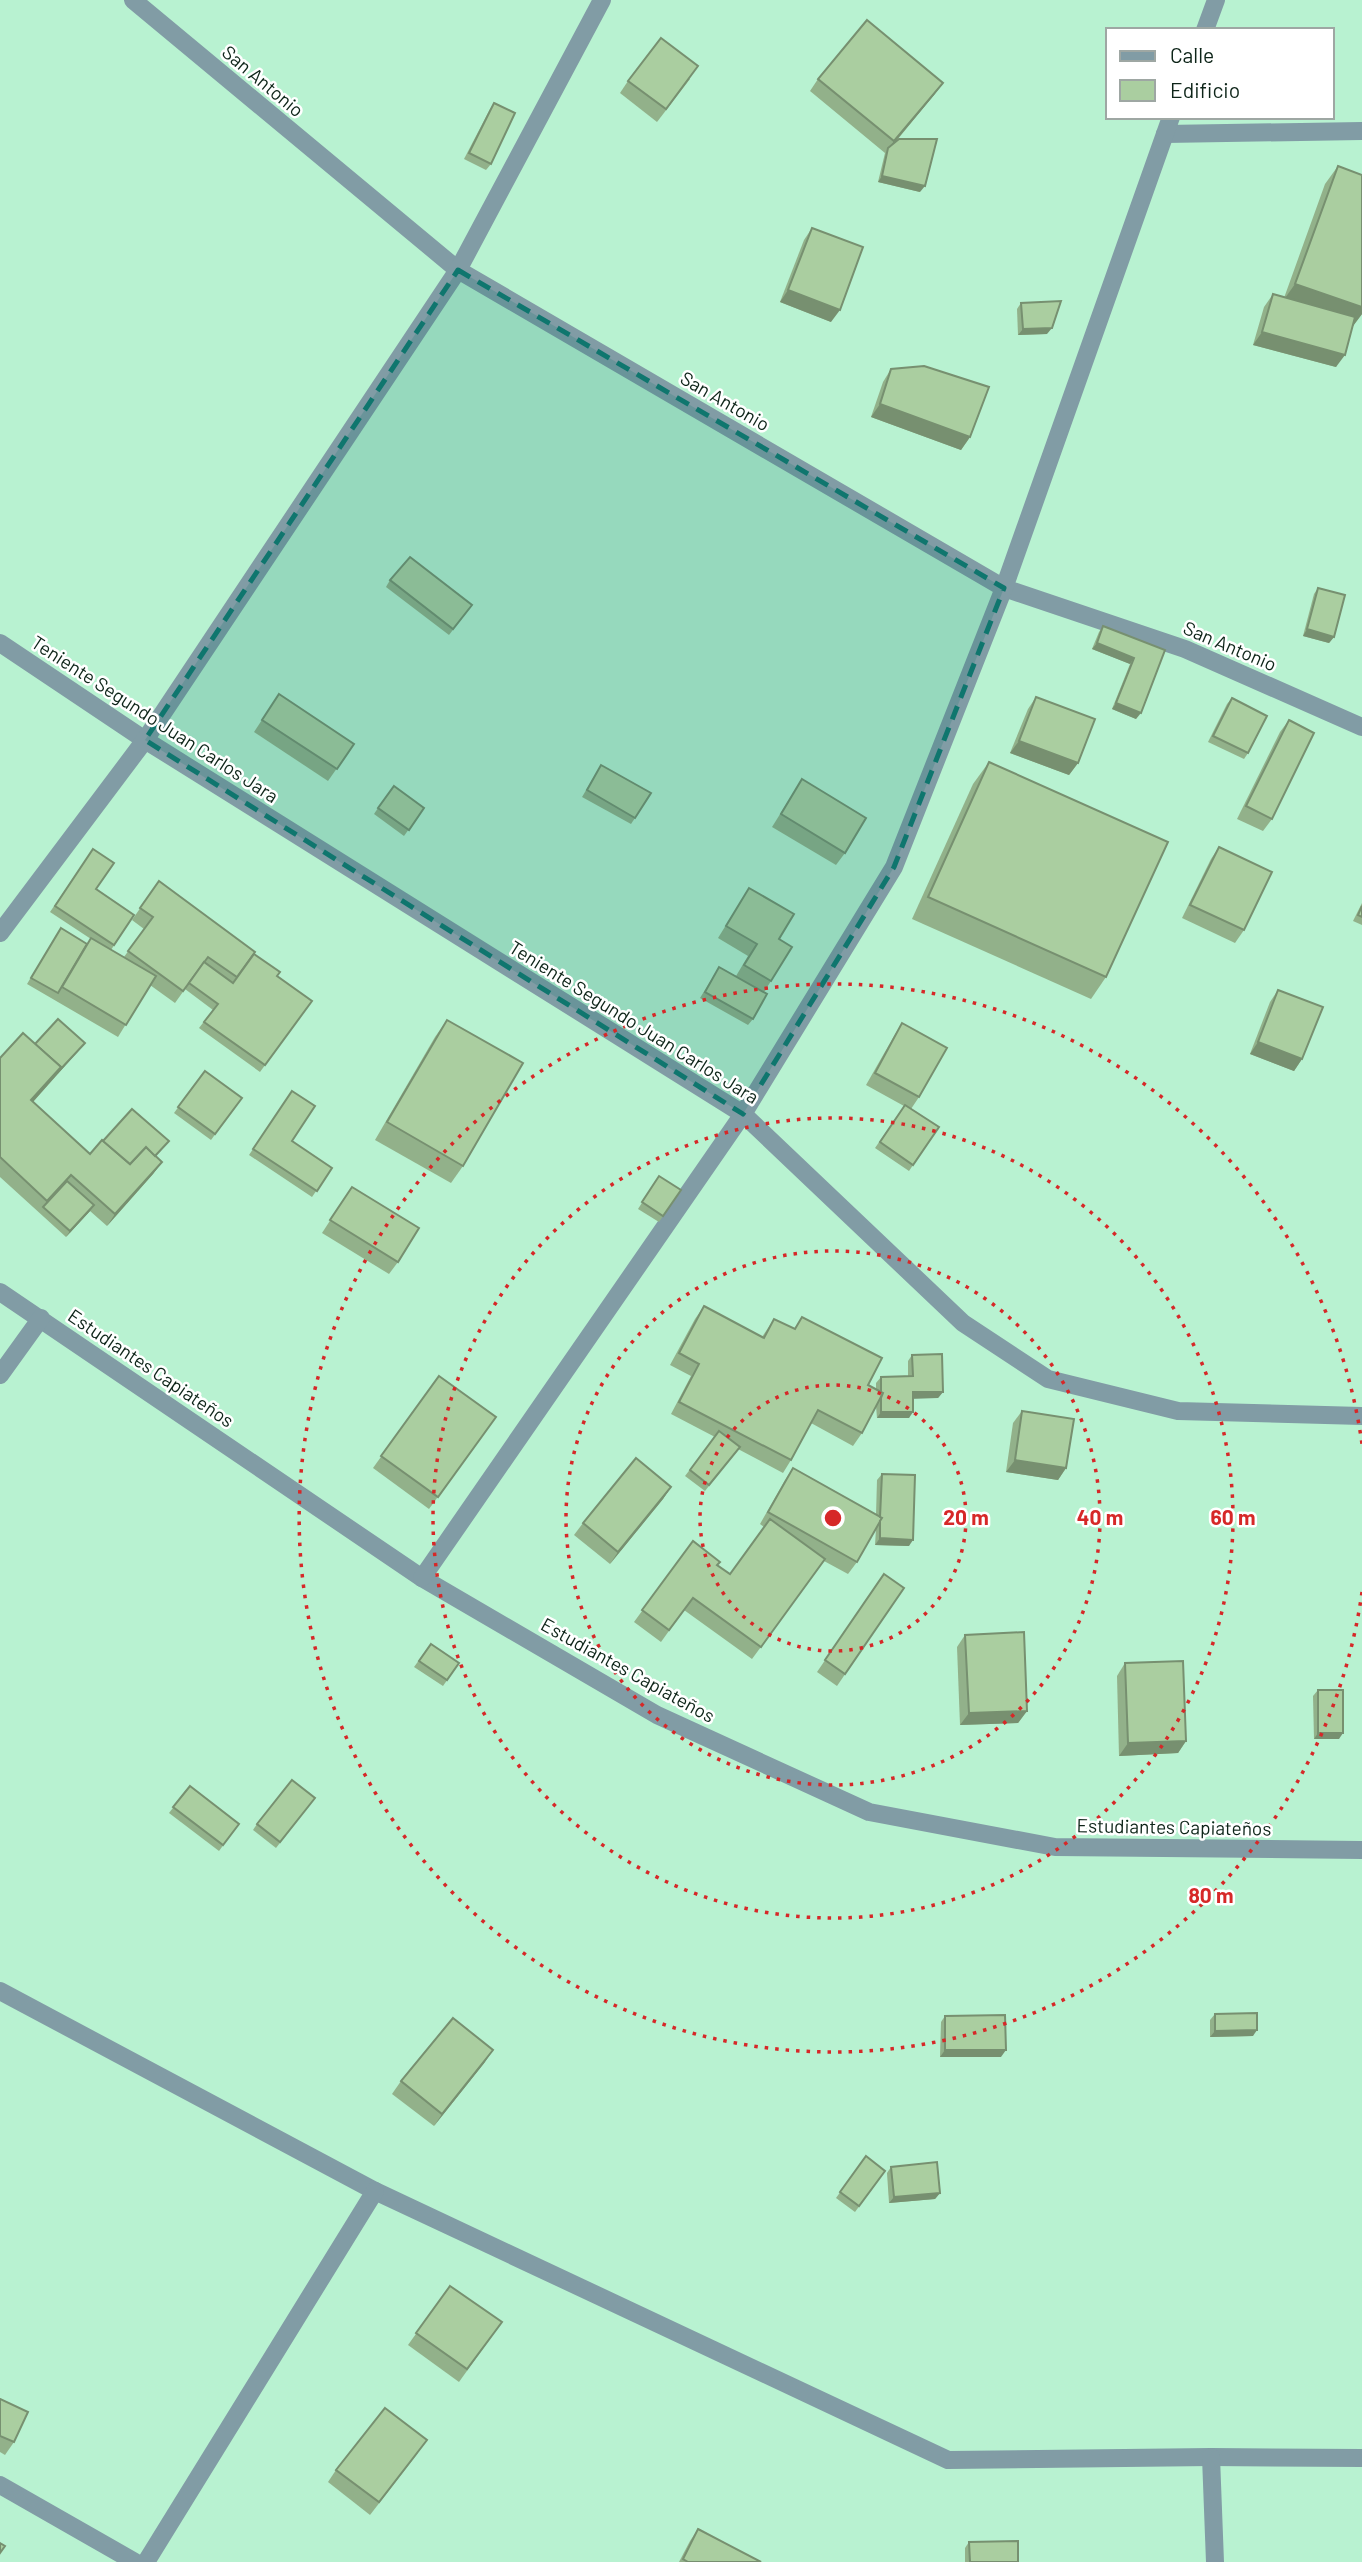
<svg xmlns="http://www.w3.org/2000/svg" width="1362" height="2562" font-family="Barlow,sans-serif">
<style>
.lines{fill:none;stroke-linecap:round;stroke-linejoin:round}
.minor{stroke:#819ca5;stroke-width:18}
.wall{fill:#92b18a}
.shaded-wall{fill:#779070}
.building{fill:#aacea0;stroke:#779070;stroke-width:2}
.marked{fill:#0f766e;fill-opacity:0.2;stroke:#0f766e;stroke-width:5;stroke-dasharray:14 9;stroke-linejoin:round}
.ring{fill:none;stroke:#d62828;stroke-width:3.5;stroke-dasharray:3.5 7}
.labels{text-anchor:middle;stroke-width:5;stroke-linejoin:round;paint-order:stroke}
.street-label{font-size:19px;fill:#0d2418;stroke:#fff}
.centre{fill:#d62828;stroke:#fff;stroke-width:3.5}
.ring-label{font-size:21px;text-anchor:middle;font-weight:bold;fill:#d62828;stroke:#fff;stroke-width:5;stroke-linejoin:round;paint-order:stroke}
</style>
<rect width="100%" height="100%" fill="#b8f2d1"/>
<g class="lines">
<g class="minor">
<path d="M133,0L458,270L1004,588L1185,649L1362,727"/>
<path d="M1205,30L1216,0"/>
<path d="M1165,134L1362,131"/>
<path d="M0,643L145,740L743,1114L963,1323L1048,1379L1178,1411L1362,1416"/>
<path d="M0,933L145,740L458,270L602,0"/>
<path d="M0,1292L422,1578L657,1715L869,1812L1055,1847L1362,1850"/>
<path d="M0,1375L41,1318"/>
<path d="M422,1578L743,1114L894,867L1004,588L1171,117"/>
<path d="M0,1991L375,2191L948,2460L1211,2457L1362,2458"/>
<path d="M1211,2457L1215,2562"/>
<path d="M0,2485L135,2562"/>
<path d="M146,2562L375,2191"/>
</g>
</g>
<g class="wall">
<path d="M690,79L657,122L620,93L628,81Z"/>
<path d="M818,79L943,83L934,95L893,145L920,192L878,182L885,153L810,91Z"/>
<path d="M494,103L491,164L486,170L464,159L490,109Z"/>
<path d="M1338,166L1362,175V314L1353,326L1336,367L1253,345L1264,307L1273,294L1284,298L1325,184Z"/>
<path d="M812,228L831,322L780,302L804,240Z"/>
<path d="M1021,303L1047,334L1018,335L1017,309Z"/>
<path d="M891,369L970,437L961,450L871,417L883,382Z"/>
<path d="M390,580L472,605L449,635L386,587Z"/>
<path d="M1318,588L1334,637L1329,643L1303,636L1314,594Z"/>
<path d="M1103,626L1165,650L1136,719L1112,709L1130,664L1092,649L1099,632Z"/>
<path d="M279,694L354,744L328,781L254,732Z"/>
<path d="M1036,697L1078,763L1069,775L1010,753L1028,709Z"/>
<path d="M1232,698L1248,753L1244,759L1208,742L1227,704Z"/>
<path d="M1289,720L1272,819L1263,831L1237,819L1280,732Z"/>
<path d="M989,762L1106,977L1091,999L912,919L973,784Z"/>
<path d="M601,765L635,818L631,824L582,797Z"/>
<path d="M802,779L845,853L836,865L772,827Z"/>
<path d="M378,808H424L404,836L374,814Z"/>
<path d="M1219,847L1244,930L1235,943L1182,918L1211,859Z"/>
<path d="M93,849L96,889L134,915L111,950L124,957L144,929L132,920L159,881L250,959L277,976L312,1001L260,1072L199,1028L213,1010L185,989L175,1003L150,985L118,1037L27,984L57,934L87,944L91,939L50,912Z"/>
<path d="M749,888L779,939L771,981L764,992L753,1019L748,1025L700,998L719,967L736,976L748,956L718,938Z"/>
<path d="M1362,903V925L1353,921Z"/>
<path d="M1278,990L1302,1059L1294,1071L1250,1054L1270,1002Z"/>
<path d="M447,1020L463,1166L451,1183L375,1140L435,1037Z"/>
<path d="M902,1023L919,1097L911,1109L939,1127L909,1171L875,1148L904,1106L866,1085L894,1036Z"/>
<path d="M85,1043L33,1102L90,1154L169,1141L156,1156L162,1162L153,1174L107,1226L90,1211L66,1237L0,1177V1058L35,1044Z"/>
<path d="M205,1071L242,1098L211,1140L174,1113Z"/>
<path d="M292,1091V1141L332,1168L312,1197L249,1155Z"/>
<path d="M659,1176L681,1190L659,1222L638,1209Z"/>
<path d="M352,1187L398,1262L389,1274L322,1233Z"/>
<path d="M704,1306L762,1337L774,1319L794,1329L802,1317L868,1385L876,1389V1383L881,1377L908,1376V1361L912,1355L943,1392L938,1398H913L909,1418H877L876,1406L862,1433L853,1446L811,1423L791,1460L783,1473L738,1449L705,1491L685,1476L715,1437L671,1414L691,1376L670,1365L695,1319Z"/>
<path d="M439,1376L496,1417L429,1509L373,1468Z"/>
<path d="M1022,1411L1066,1468L1058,1480L1006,1472L1013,1423Z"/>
<path d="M793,1468L876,1515L877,1480L882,1474L909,1546L875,1545L876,1529L857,1562L848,1574L824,1561L752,1659L684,1610L661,1642L634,1622L693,1541L717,1565L730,1574L764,1527L760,1524L785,1480Z"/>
<path d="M671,1487L663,1499L610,1564L574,1535L583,1523Z"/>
<path d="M884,1574L904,1588L837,1686L817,1672Z"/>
<path d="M965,1635L1027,1711L1018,1723L960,1725L957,1647Z"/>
<path d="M431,1644L459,1663L443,1686L414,1667Z"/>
<path d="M1125,1663L1186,1741L1178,1753L1119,1756L1117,1676Z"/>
<path d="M1318,1690L1339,1739H1314L1313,1696Z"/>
<path d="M190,1786L239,1824L219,1851L169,1813Z"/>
<path d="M315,1798L276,1848L253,1830L257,1824Z"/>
<path d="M1215,2014L1253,2036L1210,2037V2020Z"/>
<path d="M945,2016L1001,2057H940L941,2022Z"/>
<path d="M485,2062L434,2126L392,2094L401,2081Z"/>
<path d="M866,2156L885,2171L855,2212L836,2198Z"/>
<path d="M891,2167L940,2193L935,2199L889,2203L887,2173Z"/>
<path d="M450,2286L502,2322L459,2382L408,2345Z"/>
<path d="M0,2399L14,2442L5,2455L0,2452Z"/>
<path d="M418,2453L370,2515L328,2482L336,2470Z"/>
<path d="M698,2529L761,2562H679L690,2541Z"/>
<path d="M969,2542L1018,2562H965V2548Z"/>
</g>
<g class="shaded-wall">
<path d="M943,83L934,95L888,150L894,141Z"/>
<path d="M882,176L925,186L920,192L878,182Z"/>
<path d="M1295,284L1362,307V314L1353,326L1283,301Z"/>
<path d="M788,290L840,310L831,322L780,302Z"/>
<path d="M1052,328L1047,334L1018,335L1023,329Z"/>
<path d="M1262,332L1345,355L1336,367L1253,345Z"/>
<path d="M880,404L970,437L961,450L871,417Z"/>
<path d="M1307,629L1334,637L1329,643L1303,636Z"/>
<path d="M1097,643L1134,658L1130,664L1092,649Z"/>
<path d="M1116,703L1141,713L1136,719L1112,709Z"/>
<path d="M1019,741L1078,763L1069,775L1010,753Z"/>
<path d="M1258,1042L1302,1059L1294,1071L1250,1054Z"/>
<path d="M85,1043L80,1049L23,1113L31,1100Z"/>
<path d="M162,1162L153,1174L107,1226L115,1214Z"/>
<path d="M94,1205L90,1211L66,1237L70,1231Z"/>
<path d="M913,1392H943L938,1398L909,1399Z"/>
<path d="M881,1412H913L909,1418H877Z"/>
<path d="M1015,1460L1066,1468L1058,1480L1006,1472Z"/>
<path d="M671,1487L663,1499L610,1564L618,1552Z"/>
<path d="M880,1538L913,1540L909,1546L875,1545Z"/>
<path d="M1027,1711L1018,1723L960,1725L969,1713Z"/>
<path d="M1318,1733H1343L1339,1739H1314Z"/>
<path d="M1186,1741L1178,1753L1119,1756L1128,1743Z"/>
<path d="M1257,2030L1253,2036L1210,2037L1215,2031Z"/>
<path d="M493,2050L485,2062L434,2126L442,2114Z"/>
<path d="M945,2050H1006L1001,2057H940Z"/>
<path d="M940,2193L935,2199L889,2203L894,2197Z"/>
</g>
<g class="building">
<path d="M867,20L943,83L894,141L818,79Z"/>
<path d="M661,38L698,66L666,109L628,81Z"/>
<path d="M494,103L515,113L491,164L469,153Z"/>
<path d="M899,139H937L925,186L882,176L888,148Z"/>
<path d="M1338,166L1362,175V307L1295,284Z"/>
<path d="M812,228L863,247L840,310L788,290Z"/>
<path d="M1273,294L1355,317L1345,355L1262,332Z"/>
<path d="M1061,301L1052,328L1023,329L1021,303Z"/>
<path d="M924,366L989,387L970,437L880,404L891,369Z"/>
<path d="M410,557L472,605L453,629L390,580Z"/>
<path d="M1318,588L1345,595L1334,637L1307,629Z"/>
<path d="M1103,626L1165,650L1141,713L1116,703L1134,658L1097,643Z"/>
<path d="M279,694L354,744L337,769L262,720Z"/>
<path d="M1036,697L1095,719L1078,763L1019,741Z"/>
<path d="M1232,698L1267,716L1248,753L1213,736Z"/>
<path d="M1289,720L1314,733L1272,819L1246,806Z"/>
<path d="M989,762L1168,842L1106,977L928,897Z"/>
<path d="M601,765L651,793L635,818L587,790Z"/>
<path d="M802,779L866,818L845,853L781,814Z"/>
<path d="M394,786L424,808L409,830L378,808Z"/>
<path d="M1219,847L1272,872L1244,930L1190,905Z"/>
<path d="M93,849L114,863L96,889L134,915L114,945L55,906Z"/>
<path d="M159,881L255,952L237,977L208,957L183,991L128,951L153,917L140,908Z"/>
<path d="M749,888L794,914L779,939L792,947L771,981L744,965L757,944L726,926Z"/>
<path d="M1362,906V917L1358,915Z"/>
<path d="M61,928L87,944L58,993L31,978Z"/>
<path d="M91,938L156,976L126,1025L62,987Z"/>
<path d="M254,954L280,972L277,976L312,1001L265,1065L204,1022L218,1004L189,983L204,962L233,983Z"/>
<path d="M719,967L767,994L753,1019L705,992Z"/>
<path d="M1278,990L1323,1007L1302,1059L1258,1042Z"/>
<path d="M58,1019L85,1043L57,1073L61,1067L35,1044Z"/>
<path d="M447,1020L523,1063L463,1166L387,1122Z"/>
<path d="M902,1023L947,1048L919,1097L875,1073Z"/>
<path d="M23,1033L61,1067L31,1100L90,1154L102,1140L130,1164L146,1147L162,1162L115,1214L71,1175L47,1201L0,1157V1058Z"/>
<path d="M205,1071L242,1098L215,1134L178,1107Z"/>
<path d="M292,1091L315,1106L292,1141L332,1168L317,1191L253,1149Z"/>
<path d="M905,1105L939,1127L913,1165L880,1142Z"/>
<path d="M132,1109L169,1141L155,1156L146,1147L130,1164L103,1141Z"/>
<path d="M659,1176L681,1190L663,1216L642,1202Z"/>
<path d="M67,1181L94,1205L70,1231L43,1207Z"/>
<path d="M352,1187L419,1228L398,1262L330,1220Z"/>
<path d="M704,1306L764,1338L774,1319L795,1329L802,1317L882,1358L868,1385L883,1393L862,1433L818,1410L791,1460L679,1402L699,1364L679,1353Z"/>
<path d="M942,1354L943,1392H913V1412H881V1398L883,1393L881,1392V1377L913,1376L912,1355Z"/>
<path d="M439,1376L496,1417L438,1497L381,1456Z"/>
<path d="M1022,1411L1074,1419L1066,1468L1015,1460Z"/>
<path d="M719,1431L740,1447L709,1485L690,1470Z"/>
<path d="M636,1458L671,1487L618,1552L583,1523Z"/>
<path d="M793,1468L882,1518L857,1562L768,1512Z"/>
<path d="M882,1474L915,1475L913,1540L880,1538V1521L882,1518L880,1517Z"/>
<path d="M770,1519L825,1559L761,1647L693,1598L669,1630L642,1610L693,1541L720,1562L717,1565L730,1574Z"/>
<path d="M884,1574L904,1588L845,1674L825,1660Z"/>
<path d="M1024,1632L1027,1711L969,1713L965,1635Z"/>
<path d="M431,1644L459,1663L447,1680L419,1661Z"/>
<path d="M1183,1661L1186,1741L1128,1743L1125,1663Z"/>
<rect x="1318" y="1690" width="25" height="43"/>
<path d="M292,1780L315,1798L280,1842L257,1824Z"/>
<path d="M190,1786L239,1824L223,1845L173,1807Z"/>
<path d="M1257,2013V2030L1215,2031V2014Z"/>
<path d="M1005,2015L1006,2050H945V2016Z"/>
<path d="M453,2018L493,2050L442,2114L401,2081Z"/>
<path d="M866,2156L885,2171L859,2206L840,2192Z"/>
<path d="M937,2162L940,2193L894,2197L891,2167Z"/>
<path d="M450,2286L502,2322L467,2369L416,2333Z"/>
<path d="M0,2399L28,2412L14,2442L0,2436Z"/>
<path d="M385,2408L427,2440L379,2502L336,2470Z"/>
<path d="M698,2529L761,2562H688L683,2559Z"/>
<path d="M1018,2541V2562H970L969,2542Z"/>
<path d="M0,2543L5,2546L0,2553Z"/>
</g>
<path class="marked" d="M458,270L1004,588L894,867L743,1114L145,740Z"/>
<g class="ring">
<circle cx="833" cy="1518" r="133"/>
<circle cx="833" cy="1518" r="267"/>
<circle cx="833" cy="1518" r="400"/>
<path d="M1362 1592A534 534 0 1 1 1362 1444"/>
</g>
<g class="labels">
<g class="street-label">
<text transform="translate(263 81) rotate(40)" y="7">San Antonio</text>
<text transform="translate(725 401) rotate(30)" y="7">San Antonio</text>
<text transform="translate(1230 646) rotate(23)" y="7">San Antonio</text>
<text transform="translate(155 719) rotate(33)" y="7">Teniente Segundo Juan Carlos Jara</text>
<text transform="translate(634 1022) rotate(32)" y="7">Teniente Segundo Juan Carlos Jara</text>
<text transform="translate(151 1368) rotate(34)" y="7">Estudiantes Capiateños</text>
<text transform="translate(628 1670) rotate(29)" y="7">Estudiantes Capiateños</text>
<text transform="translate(1174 1827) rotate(1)" y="7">Estudiantes Capiateños</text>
</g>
</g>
<circle cx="833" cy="1518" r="10" class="centre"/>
<g class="ring-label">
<text x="966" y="1525">20 m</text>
<text x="1100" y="1525">40 m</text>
<text x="1233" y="1525">60 m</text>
<text x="1211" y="1903">80 m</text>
</g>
<rect x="1106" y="28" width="228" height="91" fill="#ffffff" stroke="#9ea7a3" stroke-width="2"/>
<rect x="1120" y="51" width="35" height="10" fill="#819ca5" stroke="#9ea7a3" stroke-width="2"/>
<text x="1170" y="63" font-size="21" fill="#0d2418">Calle</text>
<rect x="1120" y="80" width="35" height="21" fill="#aacea0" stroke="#9ea7a3" stroke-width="2"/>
<text x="1170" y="98" font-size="21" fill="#0d2418">Edificio</text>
</svg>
